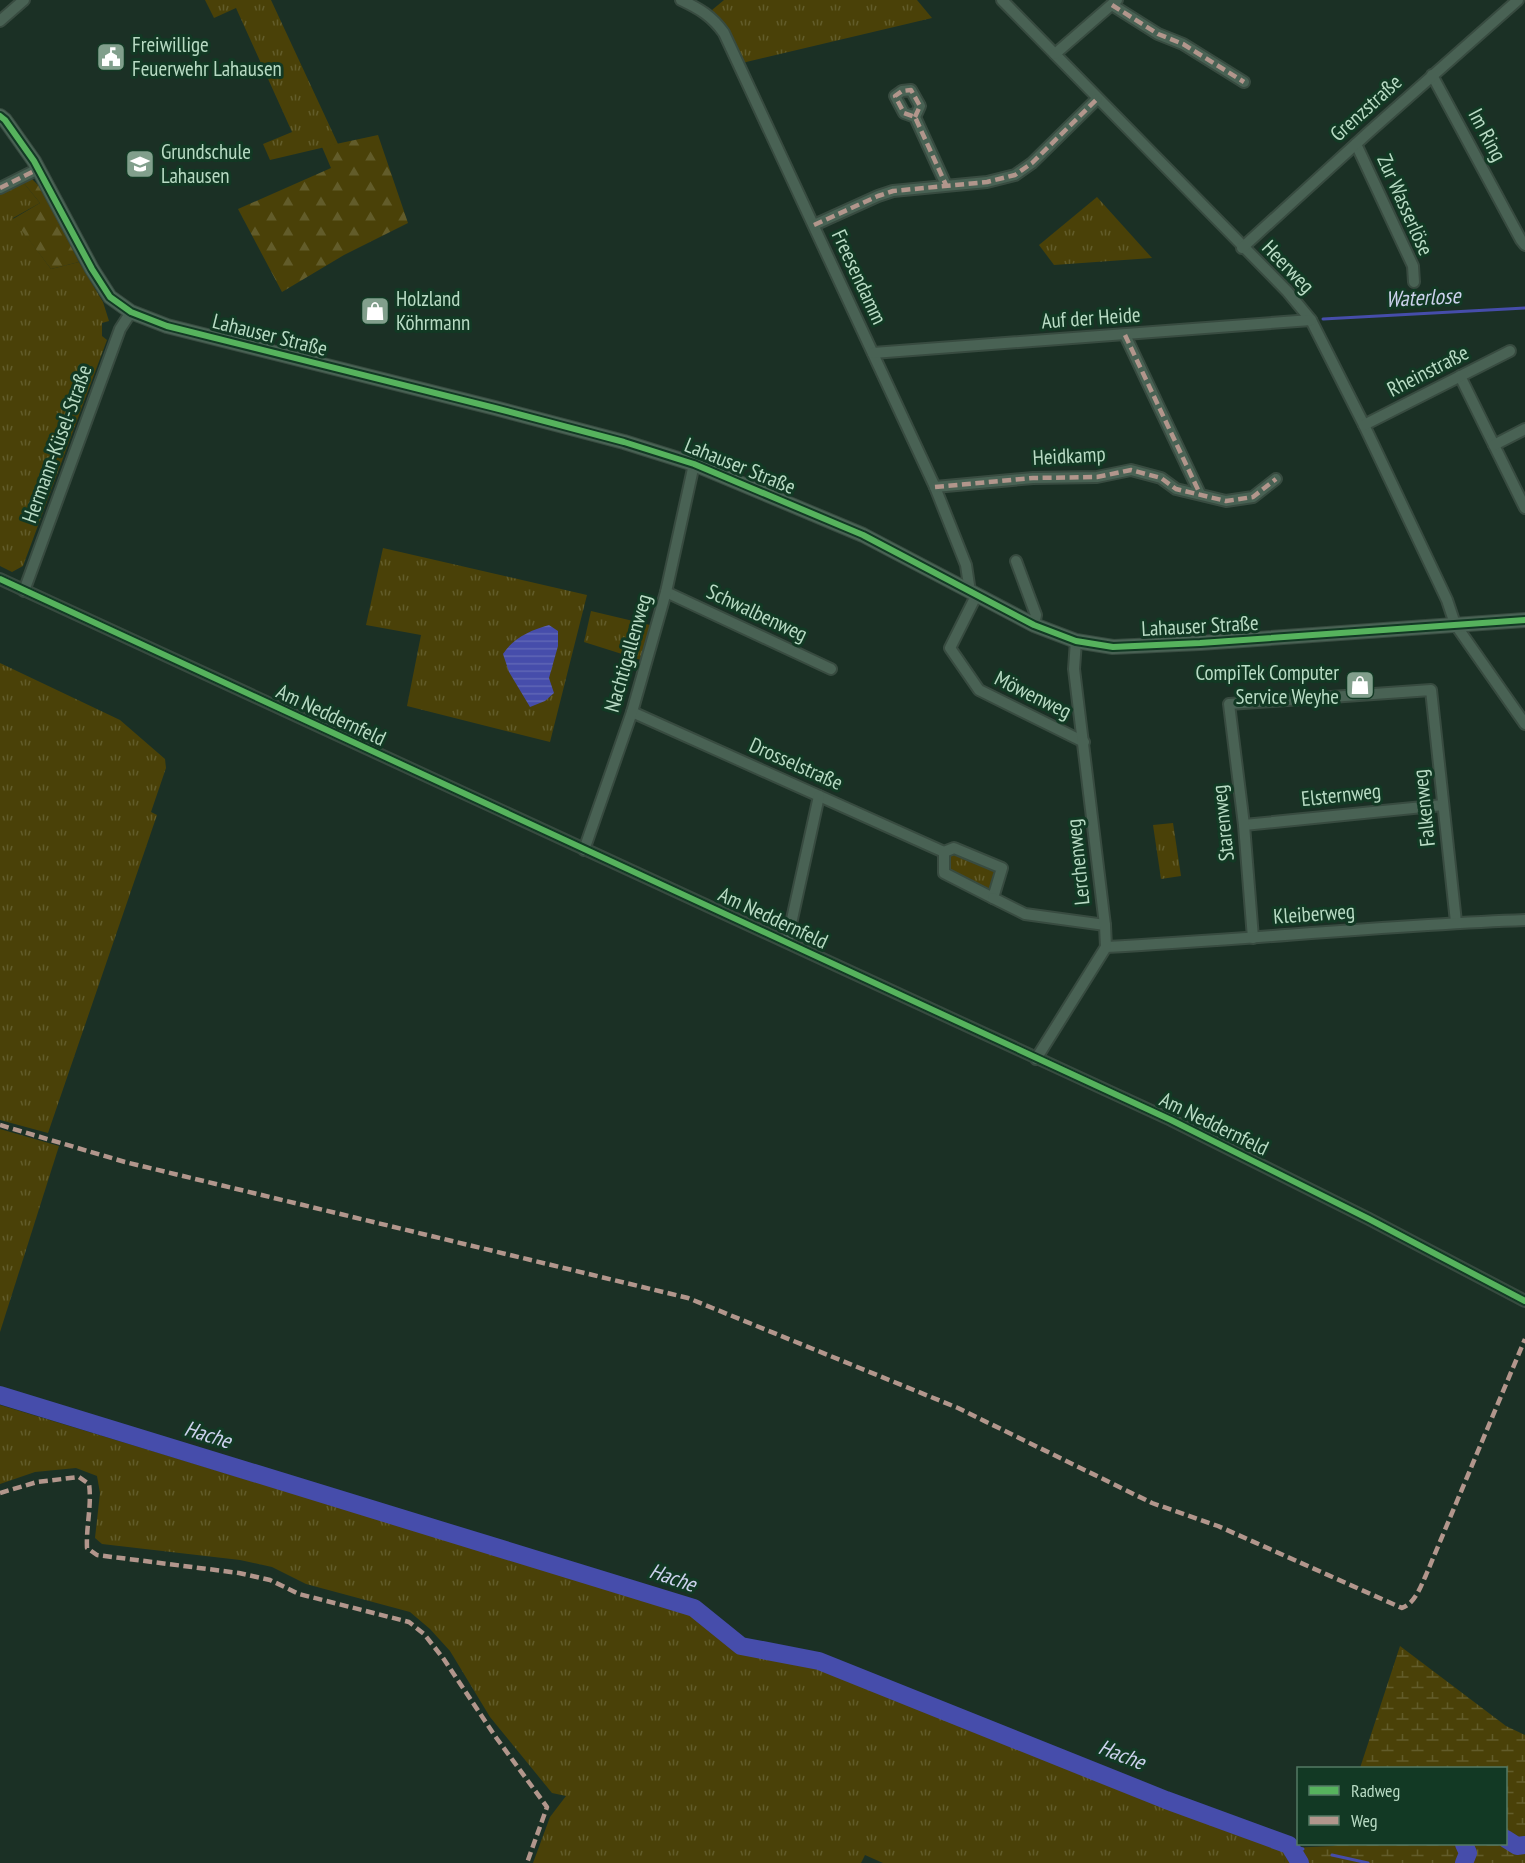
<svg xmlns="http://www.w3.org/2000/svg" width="1525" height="1863" font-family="'PT Sans Narrow',sans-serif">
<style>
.grass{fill:url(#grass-tufts)}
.forest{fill:url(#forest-firs)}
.wetland{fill:url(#wetland-marsh)}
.water{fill:url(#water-rules)}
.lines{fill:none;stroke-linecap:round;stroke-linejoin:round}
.stream{stroke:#464dab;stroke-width:3}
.river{stroke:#464dab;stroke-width:18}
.minor-casing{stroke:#384b40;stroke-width:14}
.tertiary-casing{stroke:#384b40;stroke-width:16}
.minor{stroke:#496254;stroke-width:10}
.tertiary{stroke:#496254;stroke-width:14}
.quiet{stroke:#b2968c;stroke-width:4.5;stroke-dasharray:9 4.5;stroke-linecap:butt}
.cycleway-casing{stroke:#123924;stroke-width:10}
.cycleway{stroke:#56b35d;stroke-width:6}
.labels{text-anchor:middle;stroke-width:6;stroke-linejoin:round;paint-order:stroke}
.poi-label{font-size:21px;fill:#b8dbc4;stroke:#123924;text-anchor:start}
.street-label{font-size:21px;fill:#b8dbc4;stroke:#123924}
.water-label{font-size:22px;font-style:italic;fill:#ccd2ed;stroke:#123924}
</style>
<defs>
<pattern id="grass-tufts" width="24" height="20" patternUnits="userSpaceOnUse" patternTransform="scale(1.5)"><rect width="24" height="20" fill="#4a4108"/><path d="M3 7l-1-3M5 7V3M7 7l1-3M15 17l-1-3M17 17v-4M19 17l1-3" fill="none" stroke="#625c2a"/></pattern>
<pattern id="forest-firs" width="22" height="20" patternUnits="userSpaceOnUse" patternTransform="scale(1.5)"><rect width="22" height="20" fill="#4a4108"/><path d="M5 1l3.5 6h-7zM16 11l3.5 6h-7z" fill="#625c2a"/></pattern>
<pattern id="wetland-marsh" width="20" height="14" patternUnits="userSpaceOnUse" patternTransform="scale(1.5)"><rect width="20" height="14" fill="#4a4108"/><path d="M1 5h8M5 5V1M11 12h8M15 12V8" fill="none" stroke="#625c2a"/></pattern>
<pattern id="water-rules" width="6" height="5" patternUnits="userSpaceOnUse" patternTransform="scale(1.5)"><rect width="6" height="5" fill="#464dab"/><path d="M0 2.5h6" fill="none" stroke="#5f66b5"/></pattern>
</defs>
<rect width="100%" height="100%" fill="#1b3025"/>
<g class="grass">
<path d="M205,0H271L338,144L270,160L263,144L292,132L236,8L214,18Z"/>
<path d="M724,0H917L932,18L742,63L724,26L712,10Z"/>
<path d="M23,182L40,203L13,218L51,269L79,262L103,302L109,321L102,323V336L107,340L23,566L12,572L0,566V195Z"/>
<path d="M1097,197L1152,258L1054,265L1039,245Z"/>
<path d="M383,548L587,595L550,742L407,706L421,635L366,625Z"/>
<path d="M591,611L650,625L641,660L584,642Z"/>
<path d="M0,663L120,720L165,759L166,768L151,812L157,815L48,1133L0,1120Z"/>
<path d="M1173,823L1181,876L1161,879L1153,825Z"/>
<path d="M954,850L999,869L991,895L945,872V854Z"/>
<path d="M0,1129L59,1146L0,1332Z"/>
<path d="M0,1405L691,1614L737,1651L818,1666L1168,1806L1287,1848L1284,1863H883L865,1855L861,1863H533L550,1817L566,1796L552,1793L490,1717L450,1651L430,1629L410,1612L306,1584L272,1567L240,1560L102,1544L95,1538L100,1493L97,1476L76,1468L35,1472L0,1484Z"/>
</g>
<g class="forest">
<path d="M378,135L408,223L344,255L282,292L238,209L331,168L322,147Z"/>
<path d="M31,178L43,190L79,262L51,269L13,219L40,203L23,182Z"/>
</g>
<path class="wetland" d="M1400,1646L1506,1726L1525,1735V1863H1284L1287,1848L1334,1846L1336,1844H1506V1768H1360Z"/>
<path class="water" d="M549,625L558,631V646L549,678L554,693L545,701L530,707L509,672L503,654C513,638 531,630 549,625Z"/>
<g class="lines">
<g class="stream">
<path d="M1323,319L1525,308"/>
<path d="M1289,1845L1303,1849"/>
<path d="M1332,1855L1368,1863"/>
</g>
<g class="river">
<path d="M0,1395L694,1608L741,1646L819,1661L1166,1800L1289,1845L1300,1863"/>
<path d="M1506,1839L1517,1846L1525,1845"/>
<path d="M1464,1844L1468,1853L1464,1863"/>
</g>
<g class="minor-casing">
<g id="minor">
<path d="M681,0C700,9 712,16 724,33L935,487L966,565L970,592"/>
<path d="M1002,0L1287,291L1311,320L1364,425L1447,600L1455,624L1525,724"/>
<path d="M1112,5L1158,34L1183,44L1244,82"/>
<path d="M0,21L24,0"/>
<path d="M1055,54L1117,0"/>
<path d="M1432,75L1521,240L1525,245"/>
<path d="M915,117L920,106L911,90L902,91L895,96L904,113L915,117L946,185"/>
<path d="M1356,144L1413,266L1414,282"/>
<path d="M0,188L38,169"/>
<path d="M814,225L878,196L893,191L987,182L1015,175L1032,163L1097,99"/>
<path d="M1242,248L1369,132L1518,0"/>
<path d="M1125,335L1200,494"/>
<path d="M873,353L1311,320"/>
<path d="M1460,376L1525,508"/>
<path d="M1364,425L1510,351"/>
<path d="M1494,445L1525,429"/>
<path d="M935,487L1033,478L1097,477L1131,470L1161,478L1176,489L1226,501L1253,497L1276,479"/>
<path d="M1016,561L1036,615L1034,625"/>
<path d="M0,579L1171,1120L1369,1219L1525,1301"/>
<path d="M24,591L120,329L131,312"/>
<path d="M666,592L831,669"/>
<path d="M976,596L950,648L979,690L1084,742"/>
<path d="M632,712L944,852L954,848L1002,868L993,898L944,873V852"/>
<path d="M1244,825L1443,805"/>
<path d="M584,850L632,712L666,592L694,464"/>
<path d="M993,898L1025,914L1105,925"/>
<path d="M1253,938L1244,825L1229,704L1431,690L1456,922"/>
<path d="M787,942L819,796"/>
<path d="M1106,947C1246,940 1385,925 1525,920"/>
<path d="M1036,1059L1106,947L1105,925L1074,669L1076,641"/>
</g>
</g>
<g class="tertiary-casing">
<path id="tertiary" d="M0,116L5,120L34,161L92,269L110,297L131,312L167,326L495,408L624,442L694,464L863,535L1034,625L1076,641L1113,647L1200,643L1525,620"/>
</g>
<use href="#minor" class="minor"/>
<use href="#tertiary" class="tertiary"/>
<g class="quiet">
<path d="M1112,5L1158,34L1183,44L1244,82"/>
<path d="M915,117L920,106L911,90L902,91L895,96L904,113L915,117L946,185"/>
<path d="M0,188L38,169"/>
<path d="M814,225L878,196L893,191L987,182L1015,175L1032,163L1097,99"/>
<path d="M1125,335L1200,494"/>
<path d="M935,487L1033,478L1097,477L1131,470L1161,478L1176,489L1226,501L1253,497L1276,479"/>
<path d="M0,1125L125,1162L688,1298L958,1408L1152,1503L1218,1526L1402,1608C1415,1603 1420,1588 1426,1575L1525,1339"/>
<path d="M0,1493L37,1482L79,1477L89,1484C92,1505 86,1526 87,1548L97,1555L239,1573L270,1580L299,1594L409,1622L424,1634L443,1658L495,1736L547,1807L527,1863"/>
</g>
<g class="cycleway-casing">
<g id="cycleway">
<path d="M0,116L5,120L34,161L92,269L110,297L131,312L167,326L495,408L624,442L694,464L863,535L1034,625L1076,641L1113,647L1200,643L1525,620"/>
<path d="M0,579L1171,1120L1369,1219L1525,1301"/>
</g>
</g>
<use href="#cycleway" class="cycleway"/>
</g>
<defs>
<g id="civic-square" transform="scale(1.5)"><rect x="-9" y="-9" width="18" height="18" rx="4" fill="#819f8c" stroke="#123924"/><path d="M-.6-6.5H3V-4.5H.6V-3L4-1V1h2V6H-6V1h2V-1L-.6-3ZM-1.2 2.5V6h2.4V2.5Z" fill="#fff"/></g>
<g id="school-square" transform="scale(1.5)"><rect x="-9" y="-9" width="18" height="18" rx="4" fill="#819f8c" stroke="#123924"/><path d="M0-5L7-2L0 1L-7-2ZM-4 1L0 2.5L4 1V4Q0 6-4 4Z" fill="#fff"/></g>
<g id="shop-square" transform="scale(1.5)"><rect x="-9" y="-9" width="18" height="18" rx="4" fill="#819f8c" stroke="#123924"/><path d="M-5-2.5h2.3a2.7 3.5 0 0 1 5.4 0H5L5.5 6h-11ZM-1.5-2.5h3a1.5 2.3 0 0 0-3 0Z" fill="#fff"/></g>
</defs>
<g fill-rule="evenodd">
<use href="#civic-square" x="111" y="57"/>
<use href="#school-square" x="140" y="164"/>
<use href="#shop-square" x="375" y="311"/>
<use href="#shop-square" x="1360" y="685"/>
</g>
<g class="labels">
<g class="poi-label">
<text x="132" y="52">Freiwillige<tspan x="132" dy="24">Feuerwehr Lahausen</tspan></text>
<text x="161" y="159">Grundschule<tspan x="161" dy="24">Lahausen</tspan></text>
<text x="396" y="306">Holzland<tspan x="396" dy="24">Köhrmann</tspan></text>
<text x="1339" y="680" text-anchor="end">CompiTek Computer<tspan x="1339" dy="24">Service Weyhe</tspan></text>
</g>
<g class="street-label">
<text transform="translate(1366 108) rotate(-42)" y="7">Grenzstraße</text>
<text transform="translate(1487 135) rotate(62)" y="7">Im Ring</text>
<text transform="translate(1405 205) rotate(66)" y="7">Zur Wasserlöse</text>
<text transform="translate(1288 267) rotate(46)" y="7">Heerweg</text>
<text transform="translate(859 277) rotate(65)" y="7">Freesendamm</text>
<text transform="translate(1091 318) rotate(-4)" y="7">Auf der Heide</text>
<text transform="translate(270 335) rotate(14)" y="7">Lahauser Straße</text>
<text transform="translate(1428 371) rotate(-27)" y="7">Rheinstraße</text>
<text transform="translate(57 444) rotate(-70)" y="7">Hermann-Küsel-Straße</text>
<text transform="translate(1069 456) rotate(-3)" y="7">Heidkamp</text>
<text transform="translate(740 466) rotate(22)" y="7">Lahauser Straße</text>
<text transform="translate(757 613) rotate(25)" y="7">Schwalbenweg</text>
<text transform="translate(1200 626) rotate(-3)" y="7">Lahauser Straße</text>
<text transform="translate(628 653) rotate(-74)" y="7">Nachtigallenweg</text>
<text transform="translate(1033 695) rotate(26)" y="7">Möwenweg</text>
<text transform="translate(331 715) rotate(25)" y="7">Am Neddernfeld</text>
<text transform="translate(796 764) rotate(24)" y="7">Drosselstraße</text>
<text transform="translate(1341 795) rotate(-6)" y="7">Elsternweg</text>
<text transform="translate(1424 808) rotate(-96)" y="7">Falkenweg</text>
<text transform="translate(1223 823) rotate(-96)" y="7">Starenweg</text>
<text transform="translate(1078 862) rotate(-96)" y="7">Lerchenweg</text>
<text transform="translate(1314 914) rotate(-4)" y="7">Kleiberweg</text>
<text transform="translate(773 918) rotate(25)" y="7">Am Neddernfeld</text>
<text transform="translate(1214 1124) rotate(26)" y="7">Am Neddernfeld</text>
</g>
<g class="water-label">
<text transform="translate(1423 297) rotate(-3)" y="8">Waterlose</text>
<text transform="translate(208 1434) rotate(17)" y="8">Hache</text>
<text transform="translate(673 1577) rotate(19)" y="8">Hache</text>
<text transform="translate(1122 1754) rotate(21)" y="8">Hache</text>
</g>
</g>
<rect x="1297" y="1767" width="210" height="78" fill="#123924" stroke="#547a64" stroke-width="1.5"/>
<rect x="1309" y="1786" width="30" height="9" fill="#56b35d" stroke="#547a64" stroke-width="1.5"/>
<text x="1351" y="1797" font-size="18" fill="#b8dbc4">Radweg</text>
<rect x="1309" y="1816" width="30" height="9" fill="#b2968c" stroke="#547a64" stroke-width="1.5"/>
<text x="1351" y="1827" font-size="18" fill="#b8dbc4">Weg</text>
</svg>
